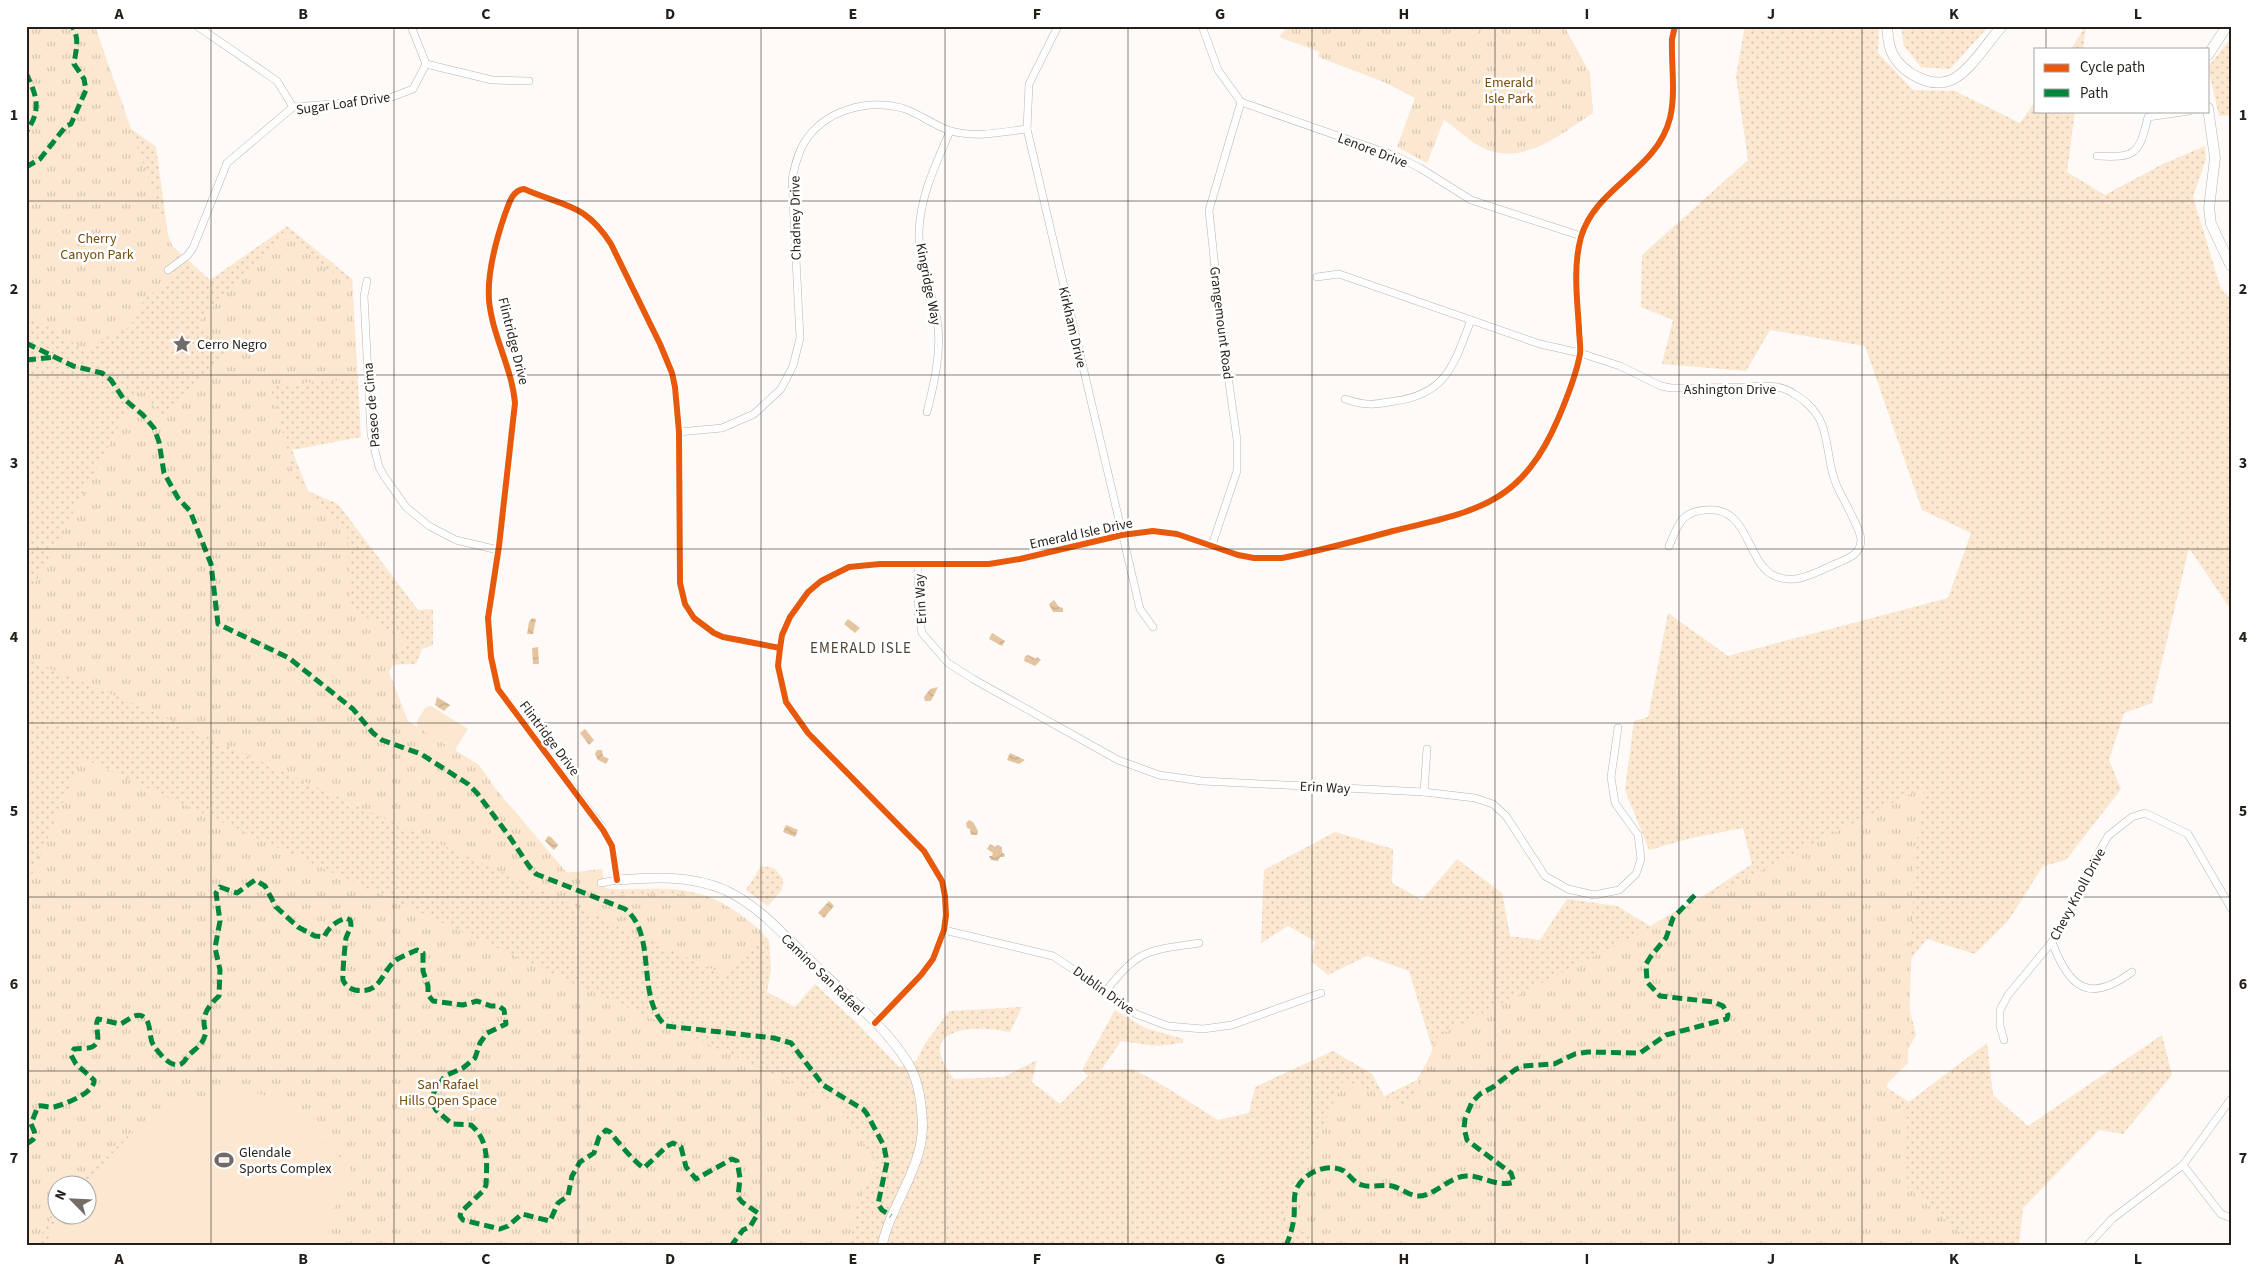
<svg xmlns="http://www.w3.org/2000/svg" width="2257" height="1272" font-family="'Source Sans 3',sans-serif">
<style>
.grass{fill:url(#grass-dots)}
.park{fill:url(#park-tufts)}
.pitch{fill:#fce7d0}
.water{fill:url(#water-waves)}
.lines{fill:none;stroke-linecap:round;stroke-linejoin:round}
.minor-casing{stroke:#b9b5b1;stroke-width:8}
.tertiary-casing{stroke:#b9b5b1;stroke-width:10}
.secondary-casing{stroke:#b9b5b1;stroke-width:11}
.minor{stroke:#fffefe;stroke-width:7}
.tertiary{stroke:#fffefe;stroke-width:9}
.secondary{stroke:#fffefe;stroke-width:10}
.quiet{stroke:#00873e;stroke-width:5;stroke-dasharray:10 5;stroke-linecap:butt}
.cycleway-casing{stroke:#fff;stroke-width:9}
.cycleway{stroke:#e8590c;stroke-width:6}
.grid{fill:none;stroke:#251f19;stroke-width:1;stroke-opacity:0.55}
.labels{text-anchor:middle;stroke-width:5;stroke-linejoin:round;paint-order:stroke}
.park-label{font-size:14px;fill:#764b0b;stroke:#fff}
.street-label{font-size:14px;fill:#251f19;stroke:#fff}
.poi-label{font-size:14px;fill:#251f19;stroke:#fff;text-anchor:start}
.neighbourhood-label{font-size:15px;letter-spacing:1px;fill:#514435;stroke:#fff}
.neatline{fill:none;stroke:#251f19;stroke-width:2}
.grid-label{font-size:16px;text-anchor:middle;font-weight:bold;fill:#251f19}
</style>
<defs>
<pattern id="grass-dots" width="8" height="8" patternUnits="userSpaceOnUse" patternTransform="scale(1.25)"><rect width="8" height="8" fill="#fce7d0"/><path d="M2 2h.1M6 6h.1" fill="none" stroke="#d8c6b2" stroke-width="1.8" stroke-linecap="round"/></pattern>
<pattern id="park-tufts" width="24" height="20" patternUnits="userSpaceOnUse" patternTransform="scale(1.25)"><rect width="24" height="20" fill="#fce7d0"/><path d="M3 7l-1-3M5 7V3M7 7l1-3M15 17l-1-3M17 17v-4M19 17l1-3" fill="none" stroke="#d8c6b2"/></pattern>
<pattern id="water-waves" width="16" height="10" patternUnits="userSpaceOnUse" patternTransform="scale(1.25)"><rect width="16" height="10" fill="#e5c5a0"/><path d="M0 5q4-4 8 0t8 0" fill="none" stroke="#c4a989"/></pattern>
</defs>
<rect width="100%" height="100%" fill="#fdfaf8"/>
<g class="grass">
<path d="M26,26L100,106L156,147L169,243L210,280L287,226L352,279L361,437L292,450L308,491L338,504L418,610L433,609V645L422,649L416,664L384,665L389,712L455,750L472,767L558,873L599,871L602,888C624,891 646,888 668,889C712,891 739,910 769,940L771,969L767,992L795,1007L815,984L860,1026L899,1067L917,1060L924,1045L949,1011L1022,1007L1010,1032C973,1024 913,1027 954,1079L1004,1077L1037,1060L1032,1082L1060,1104L1088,1076L1082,1070L1115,1010L1145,1028L1184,1039L1182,1043L1157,1046L1121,1041L1101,1070L1133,1069L1164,1086L1218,1120L1249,1113L1255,1087L1333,1051L1372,1074L1384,1096L1417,1080L1433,1051L1409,971L1367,956L1328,975L1311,961L1315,941L1288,926L1261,943L1264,870L1335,832L1393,849L1392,883L1422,900L1457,859L1502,893L1510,936L1540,940L1567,899L1617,906L1650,926L1708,893L1752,864L1743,828L1691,838L1649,850L1625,790L1634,721L1648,717L1668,613L1728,656L1948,598L1971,533L1922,510L1865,346L1770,330L1746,371L1662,364L1673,320L1641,307L1642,255L1748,160L1736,76L1745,26H1879L1878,53L1913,90L1955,91L2020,123L2036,100V111H2075L2067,172L2105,195L2163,164L2205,146L2206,159L2193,197L2221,289L2231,299V610L2189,548L2152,703L2124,713L2109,760L2121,789L2066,860L2043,866L2008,921L1975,954L1927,939L1900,972L1916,1035L1886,1087L1909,1102L1987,1043L1993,1095L2028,1126L2162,1035L2172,1075L2123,1134L2099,1130L2023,1208L2019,1246H326L93,1175L83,1184H58V1214L60,1215L45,1246H26Z"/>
<path d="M1901,26H1989L1950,69L1921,67L1904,46Z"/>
<path d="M2086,26L2083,49H2071Z"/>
<path d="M2231,38V115L2219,116L2208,67Z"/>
<path d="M761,866L774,868L783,878L782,890L768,906L746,890Z"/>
</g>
<g class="park">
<path d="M26,26H95L181,271L147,297L139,307L136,318L127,329L99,339L88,352L26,313Z"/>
<path d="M1288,26H1564L1590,73L1593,113C1561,134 1521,168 1481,147C1468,140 1456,128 1444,120L1427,163L1397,147L1415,98L1384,82L1318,57L1320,52L1279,37Z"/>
<path d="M285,231L327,269L352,283L357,379L270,385L296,483L347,528L351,609L407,640L389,672L408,721L479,765L495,788L567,873L602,869L606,897C670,891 714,886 764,934L723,974L140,706L26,659V600L141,385L162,421L226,353L196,325Z"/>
<path d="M82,758L836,1103L877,1163L855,1211L850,1246H302L145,1123L123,1138L79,1184H58L57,1210L47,1224L36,1246H26V888Z"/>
<path d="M1924,787L1914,866L1908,1063L1885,1086L1907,1109L1906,1186L1972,1243L1971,1246H1333L1281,1222L1344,1079L1408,1107L1438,1036Z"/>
</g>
<g class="pitch">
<path d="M1452,26H1481L1474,38Z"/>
<path d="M431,706L468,729L455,750L417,727V721L426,707Z"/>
<path d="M237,1089L268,1096L310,1128L351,1169L343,1196L330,1213L325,1232L326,1246H45L60,1215L88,1214V1184H83L143,1122L172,1103Z"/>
</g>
<g class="water">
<path d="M1054,600L1059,607L1063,608V612H1053L1049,604Z"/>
<path d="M532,618L536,619L533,634H527L529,622Z"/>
<path d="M848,619L860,628L855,633L844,624Z"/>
<path d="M992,633L1005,641L1002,646L989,639Z"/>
<path d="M538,647L539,664H533L532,648Z"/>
<path d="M1028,655L1036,659L1037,657L1041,660L1035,666L1024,661L1025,656Z"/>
<path d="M938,687L931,701H925L924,697L930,689Z"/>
<path d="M437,697L450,705L444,711L435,705Z"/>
<path d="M585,729L594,740L589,745L580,733Z"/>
<path d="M597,750H602L603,756L609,759L606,764L598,760L595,754Z"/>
<path d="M1010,753L1025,760L1019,764L1007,760Z"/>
<path d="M969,820L973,822L978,831L977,835H971L970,829L967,828L966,823Z"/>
<path d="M786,825L798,830L795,837L783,832Z"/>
<path d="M548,836L551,837L558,845L554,850L545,841Z"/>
<path d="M990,844L995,847L998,845L1002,847V852L1005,855L1004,857H1000L998,861L991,860L989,856H992L993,853L987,849Z"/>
<path d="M829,901L834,906L824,918L818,913Z"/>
</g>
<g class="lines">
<g class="minor-casing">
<g id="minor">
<path d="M197,26L277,81L293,107"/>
<path d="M411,26L426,64"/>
<path d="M1058,26L1029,84L1027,129L1140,609L1153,627"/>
<path d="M1202,26L1218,70L1241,102L1398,157L1420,168L1471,200L1581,236"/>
<path d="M426,64L492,80L529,81"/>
<path d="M2097,156C2135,158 2139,155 2148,117L2189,111"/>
<path d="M168,270L187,256L193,248L227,163L293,107L384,100L413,89L426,64"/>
<path d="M1317,277L1339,274L1540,344L1580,353L1620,366L1661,386L1671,388C1695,388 1719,388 1743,387C1754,387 1766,385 1777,387C1782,388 1790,391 1794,394C1804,399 1815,410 1820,420C1830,441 1827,465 1837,486C1842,498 1862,531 1861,541C1860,555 1847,559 1835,564C1815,573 1793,587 1771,574C1746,558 1748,505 1705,510C1680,512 1678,526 1669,546"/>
<path d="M367,281L364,296L371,434L379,467L384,476L406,507L429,526L456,540L498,550"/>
<path d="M1345,399C1366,406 1373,405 1395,401C1447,394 1454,364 1471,320"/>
<path d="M927,412C934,384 941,355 938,326C934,294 918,264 919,232C920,196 936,164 950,131"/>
<path d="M679,432L722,428L754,414L781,389L793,366L800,338L792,179C795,166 797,155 804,143C824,110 867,99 902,108C919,113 934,126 951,131C976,138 1002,132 1027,129"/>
<path d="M1212,545L1237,471V440L1221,326L1209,210L1241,102"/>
<path d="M918,564V611L922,633L948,663L973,679L1118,760L1159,775L1202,781L1424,792L1475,798L1493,804L1506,816L1545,876L1568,889L1594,895L1619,890L1636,874L1641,859L1638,835L1615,803L1611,777L1618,728"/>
<path d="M1424,792L1427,749"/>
<path d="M601,883L617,880L612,846L602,827L498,689L491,657L488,618L499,546L515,403C512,368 492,335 489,300C487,271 496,240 505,214C509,204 512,190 524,189C565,207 585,203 611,244L660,344L672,373L675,387L679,432L680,583L685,604L694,618L714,633L723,637L780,648"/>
<path d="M944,930L1053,956L1106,991L1136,1014L1168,1026L1203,1029L1232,1025L1321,993"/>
<path d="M2052,942C2069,988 2089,1004 2132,972"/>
<path d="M1106,991C1139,948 1148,951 1199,943"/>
<path d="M875,1023L921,975L933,959L944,930L946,915L945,896L942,881L924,851L808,733L786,702L778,666L780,648L782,635L790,617L808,592L821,581L849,567L880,564H989L1020,559L1122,535L1153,531L1177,534L1238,555L1254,558H1282C1319,551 1356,541 1393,531C1476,511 1521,505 1558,419C1567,398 1576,376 1580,354C1581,346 1579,336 1579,328C1577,298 1573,266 1581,237C1596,186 1657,171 1670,118C1676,93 1671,64 1672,39L1675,26"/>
<path d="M2004,1040L2000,1026V1010L2008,995L2052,942L2068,915L2096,857L2108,836L2132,817L2145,813L2188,834L2231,908"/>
<path d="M2231,1099L2183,1165L2221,1214L2231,1218"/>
<path d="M2087,1246L2112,1219L2183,1165"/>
</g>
</g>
<g class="tertiary-casing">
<path id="tertiary" d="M617,880C654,877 690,875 725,890C762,907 791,943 820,970C850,999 886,1027 908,1063C918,1079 921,1099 922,1117C927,1164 891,1202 882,1246"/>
</g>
<g class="secondary-casing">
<g id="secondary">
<path d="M1887,26C1888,36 1888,44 1892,53C1902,73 1933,91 1955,78C1971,69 1989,41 2002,26"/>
<path d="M2208,55L2227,26"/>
<path d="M2208,108L2215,158L2209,208L2211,224L2231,266"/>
</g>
</g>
<use href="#minor" class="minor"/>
<use href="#tertiary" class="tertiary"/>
<use href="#secondary" class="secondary"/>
<g class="quiet">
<path d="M26,73C37,96 42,110 26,132"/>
<path d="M26,167L40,159L66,126L71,124L86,90L84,79L74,64C76,49 80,39 72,26"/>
<path d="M26,343L73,366L102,373L111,380L123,398L143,415L154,428L159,442L164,473L178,498L190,511L211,564L218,624L289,658L353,709L373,733L382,740L421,754L468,784L477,793L509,836L529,866L536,874L625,909C658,934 635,998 666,1026L774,1038L791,1043L823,1085L864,1110L867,1114L884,1146L887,1162L878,1204L882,1210L891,1216"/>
<path d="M26,360L55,357"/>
<path d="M26,1144C38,1138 36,1135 31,1124L38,1106C43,1105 49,1108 54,1107C65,1104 95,1093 94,1080L76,1064L71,1055L74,1049C79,1048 87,1049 92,1047C104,1041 93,1028 98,1019L120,1024C127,1022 135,1011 144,1017C152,1023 148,1038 154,1046C159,1053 171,1069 181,1064C185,1062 187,1056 191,1053C199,1046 203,1044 206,1032C200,1017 208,1006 219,996L220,970L215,948L220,921L216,893L220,887L237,893L255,880L265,886L276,907L298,927L315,936L324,937C328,928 336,921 346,918L350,920C353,928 348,931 346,938C345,943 342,978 343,980C345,985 350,989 355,990C381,995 381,972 396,960C401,957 412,952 417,950L423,953V971L428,986V995L433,1001L463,1005L477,1001L491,1006H499L504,1010L506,1024L487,1033L480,1043L475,1058L463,1068L445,1076L434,1092L432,1103L436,1110L452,1124L471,1125C489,1140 487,1162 486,1185L484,1190L461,1212L460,1216L463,1220L500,1229L508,1226L522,1214L550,1221L558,1203L568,1196L572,1176L580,1162L594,1153L599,1137L606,1130L610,1132C615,1139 637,1165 644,1168L667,1146L673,1143L681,1147L686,1167L696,1179L732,1159L737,1161L740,1178L738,1197L742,1202L758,1213L750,1227L743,1230L731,1246"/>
<path d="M1286,1246C1290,1236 1293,1227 1294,1217C1295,1208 1293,1199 1296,1190C1303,1173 1327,1162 1344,1171C1350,1175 1354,1183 1362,1185C1371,1188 1382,1184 1392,1186C1401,1188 1408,1195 1417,1196C1434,1197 1448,1177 1466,1176C1482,1175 1497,1188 1514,1182L1511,1173L1467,1140L1464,1128L1465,1119L1472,1102L1480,1094L1493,1087L1516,1069L1523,1066L1554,1064L1575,1054L1588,1052L1640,1053L1666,1035L1727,1019L1728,1015L1723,1006L1714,1002L1660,996L1647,982L1646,964L1651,956L1666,938L1673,918L1697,893"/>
</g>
<g class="cycleway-casing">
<g id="cycleway">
<path d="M617,880L612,846L603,830L498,689L491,657L488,618L499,546L515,403C512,368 492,335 489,300C487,271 496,240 505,214C509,204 512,190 524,189C565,207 585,203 611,244L660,344L672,373L675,387L679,432L680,583L685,604L694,618L714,633L723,637L780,648"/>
<path d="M875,1023L921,975L933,959L944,930L946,915L945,896L942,881L924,851L808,733L786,702L778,666L780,648L782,635L790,617L808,592L821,581L849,567L880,564H989L1020,559L1122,535L1153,531L1177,534L1238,555L1254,558H1282C1319,551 1356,541 1393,531C1476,511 1521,505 1558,419C1567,398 1576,376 1580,354C1581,346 1579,336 1579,328C1577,298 1573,266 1581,237C1596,186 1657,171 1670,118C1676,93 1671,64 1672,39L1675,26"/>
</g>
</g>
<use href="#cycleway" class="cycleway"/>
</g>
<path class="grid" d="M211,26V1246M394,26V1246M578,26V1246M761,26V1246M945,26V1246M1128,26V1246M1312,26V1246M1495,26V1246M1679,26V1246M1862,26V1246M2046,26V49M2046,111V1246M26,201H2231M26,375H2231M26,549H2231M26,723H2231M26,897H2231M26,1071H2231"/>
<defs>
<g id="sight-bare" transform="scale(1.5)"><path d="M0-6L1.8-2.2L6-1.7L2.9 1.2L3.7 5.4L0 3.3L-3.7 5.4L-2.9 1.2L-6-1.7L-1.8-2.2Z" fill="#716c67" stroke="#fff" stroke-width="2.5" paint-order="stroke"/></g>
<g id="stadium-bare" transform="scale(1.5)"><path d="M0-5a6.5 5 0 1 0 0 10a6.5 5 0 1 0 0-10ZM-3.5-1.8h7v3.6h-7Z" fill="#716c67" stroke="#fff" stroke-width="2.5" paint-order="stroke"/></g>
</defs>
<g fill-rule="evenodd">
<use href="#sight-bare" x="182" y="344"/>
<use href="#stadium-bare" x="224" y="1160"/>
</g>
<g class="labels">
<g class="park-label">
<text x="1509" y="87">Emerald<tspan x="1509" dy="16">Isle Park</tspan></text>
<text x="97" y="243">Cherry<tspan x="97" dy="16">Canyon Park</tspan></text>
<text x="448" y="1089">San Rafael<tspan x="448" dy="16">Hills Open Space</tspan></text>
</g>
<g class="street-label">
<text transform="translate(343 103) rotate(-8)" y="5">Sugar Loaf Drive</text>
<text transform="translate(1373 150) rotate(21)" y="5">Lenore Drive</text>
<text transform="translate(795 218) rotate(-91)" y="5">Chadney Drive</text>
<text transform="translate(929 284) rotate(79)" y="5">Kingridge Way</text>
<text transform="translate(1222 323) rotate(83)" y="5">Grangemount Road</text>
<text transform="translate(1073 327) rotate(77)" y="5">Kirkham Drive</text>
<text transform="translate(514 341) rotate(76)" y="5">Flintridge Drive</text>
<text x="1730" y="394">Ashington Drive</text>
<text transform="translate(371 405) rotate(-95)" y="5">Paseo de Cima</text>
<text transform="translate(1081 533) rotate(-12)" y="5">Emerald Isle Drive</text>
<text transform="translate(920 599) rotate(-93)" y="5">Erin Way</text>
<text transform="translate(550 738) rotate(53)" y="5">Flintridge Drive</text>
<text transform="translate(1325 787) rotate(3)" y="5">Erin Way</text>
<text transform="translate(2077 894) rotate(-62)" y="5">Chevy Knoll Drive</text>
<text transform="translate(823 974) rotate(44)" y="5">Camino San Rafael</text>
<text transform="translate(1104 990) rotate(36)" y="5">Dublin Drive</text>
</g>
<g class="poi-label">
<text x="197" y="349">Cerro Negro</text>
<text x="239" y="1157">Glendale<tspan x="239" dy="16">Sports Complex</tspan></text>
</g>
<g class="neighbourhood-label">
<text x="861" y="653">EMERALD ISLE</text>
</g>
</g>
<rect width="2257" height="1272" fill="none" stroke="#ffffff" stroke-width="55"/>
<rect x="2034" y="48" width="175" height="65" fill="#ffffff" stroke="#a8a5a3"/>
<rect x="2044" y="64" width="25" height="8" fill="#e8590c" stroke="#a8a5a3"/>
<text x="2080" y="72" font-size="15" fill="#251f19">Cycle path</text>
<rect x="2044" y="89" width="25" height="8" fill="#00873e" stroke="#a8a5a3"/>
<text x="2080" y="98" font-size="15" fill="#251f19">Path</text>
<g transform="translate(72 1200) rotate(294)"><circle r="24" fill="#ffffff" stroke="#a8a5a3"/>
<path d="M0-4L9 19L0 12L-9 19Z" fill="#716c67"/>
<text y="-8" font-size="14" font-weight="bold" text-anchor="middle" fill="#251f19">N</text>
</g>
<rect x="28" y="28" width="2202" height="1216" class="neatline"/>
<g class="grid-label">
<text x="119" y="19">A</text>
<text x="303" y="19">B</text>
<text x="486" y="19">C</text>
<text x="670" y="19">D</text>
<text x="853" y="19">E</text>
<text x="1037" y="19">F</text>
<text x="1220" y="19">G</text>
<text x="1404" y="19">H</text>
<text x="1587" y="19">I</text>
<text x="1771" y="19">J</text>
<text x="1954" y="19">K</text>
<text x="2138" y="19">L</text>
<text x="14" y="120">1</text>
<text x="2243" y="120">1</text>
<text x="14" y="294">2</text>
<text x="2243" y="294">2</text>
<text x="14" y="468">3</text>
<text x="2243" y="468">3</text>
<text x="14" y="642">4</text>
<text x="2243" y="642">4</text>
<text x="14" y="816">5</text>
<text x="2243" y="816">5</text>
<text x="14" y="989">6</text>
<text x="2243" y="989">6</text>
<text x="14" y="1163">7</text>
<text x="2243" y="1163">7</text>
<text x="119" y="1264">A</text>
<text x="303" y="1264">B</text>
<text x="486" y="1264">C</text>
<text x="670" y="1264">D</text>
<text x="853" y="1264">E</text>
<text x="1037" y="1264">F</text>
<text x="1220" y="1264">G</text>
<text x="1404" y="1264">H</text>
<text x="1587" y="1264">I</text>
<text x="1771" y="1264">J</text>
<text x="1954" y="1264">K</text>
<text x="2138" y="1264">L</text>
</g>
</svg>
